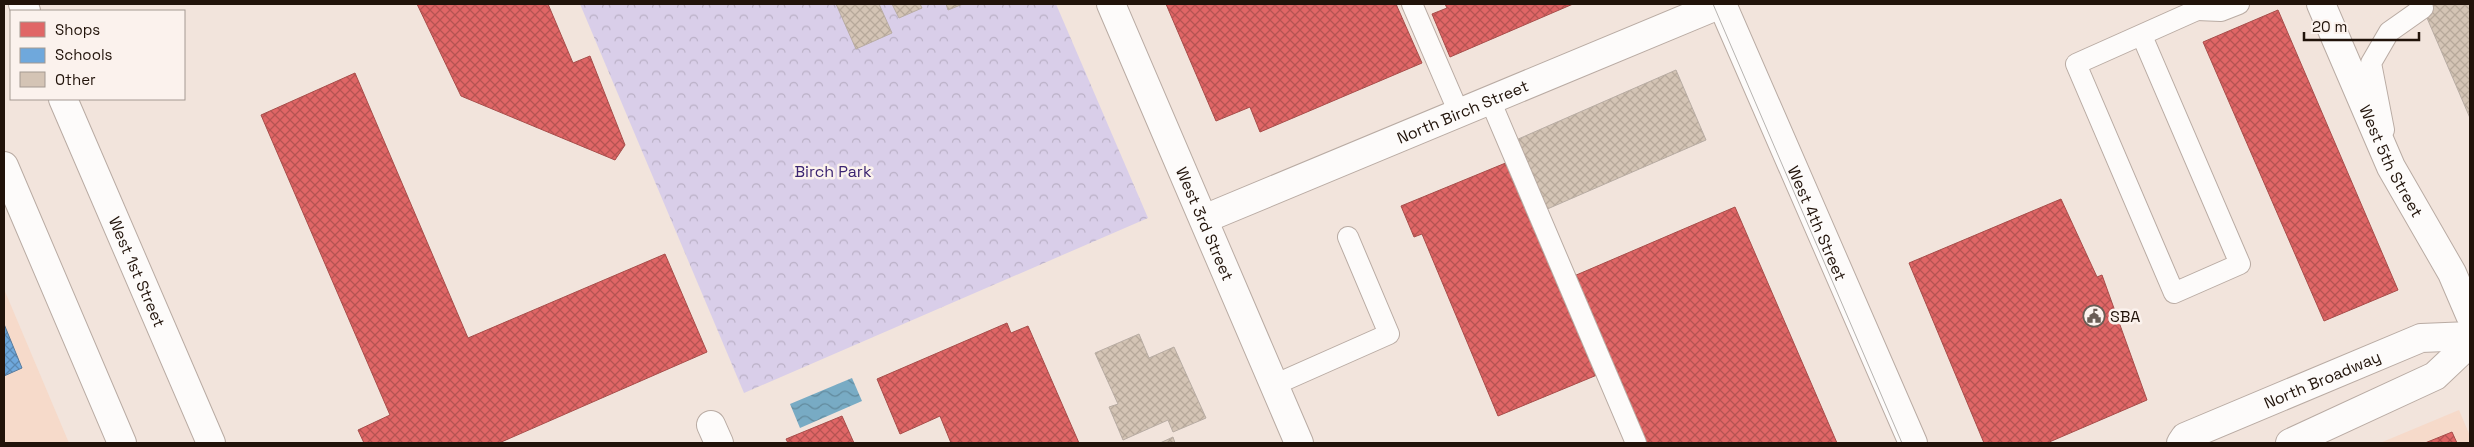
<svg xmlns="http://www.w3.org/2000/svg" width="2474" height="447" font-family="'Space Grotesk',sans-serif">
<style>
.built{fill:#f6daca}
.park{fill:url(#park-crowns)}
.water{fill:url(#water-waves)}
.shops{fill:url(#shops-cross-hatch);stroke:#a74d4a}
.schools{fill:url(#schools-cross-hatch);stroke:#587b9d}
.building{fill:url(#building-cross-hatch);stroke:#b8aca3}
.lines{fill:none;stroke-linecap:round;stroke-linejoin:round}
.service-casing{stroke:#b9aba3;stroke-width:22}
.minor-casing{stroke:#b9aba3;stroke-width:30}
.tertiary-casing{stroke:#b9aba3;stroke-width:30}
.secondary-casing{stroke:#b9aba3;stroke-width:30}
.service{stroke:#fdfbfa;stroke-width:20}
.minor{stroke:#fdfbfa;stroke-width:28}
.tertiary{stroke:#fdfbfa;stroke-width:28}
.secondary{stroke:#fdfbfa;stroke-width:28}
.tram{stroke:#b6b3b0;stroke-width:1}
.labels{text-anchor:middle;stroke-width:5;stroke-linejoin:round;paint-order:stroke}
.street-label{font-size:16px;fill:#21130a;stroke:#fbf2ed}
.park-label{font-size:16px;fill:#3b2471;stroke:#fbf2ed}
.poi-label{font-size:16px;fill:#21130a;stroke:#fbf2ed;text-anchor:start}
</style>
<defs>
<pattern id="park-crowns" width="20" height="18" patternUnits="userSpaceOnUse" patternTransform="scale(1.25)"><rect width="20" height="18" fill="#d9cee9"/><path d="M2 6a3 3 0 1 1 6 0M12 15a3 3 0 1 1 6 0" fill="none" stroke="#bab0c6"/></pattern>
<pattern id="water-waves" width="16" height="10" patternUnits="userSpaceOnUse" patternTransform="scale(1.25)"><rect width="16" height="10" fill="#78abc4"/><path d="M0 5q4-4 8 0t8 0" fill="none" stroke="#628a9d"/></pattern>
<pattern id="shops-cross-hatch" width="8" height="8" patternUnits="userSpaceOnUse" patternTransform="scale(1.25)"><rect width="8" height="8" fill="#e06666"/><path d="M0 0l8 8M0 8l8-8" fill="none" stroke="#b55352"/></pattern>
<pattern id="schools-cross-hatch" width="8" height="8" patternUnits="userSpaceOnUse" patternTransform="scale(1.25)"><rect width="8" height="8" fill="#6fa8dc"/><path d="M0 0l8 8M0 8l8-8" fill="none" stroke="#5b88b1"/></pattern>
<pattern id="building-cross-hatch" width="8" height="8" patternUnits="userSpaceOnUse" patternTransform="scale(1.25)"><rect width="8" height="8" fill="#d4c4b5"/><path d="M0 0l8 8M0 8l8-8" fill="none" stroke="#b6a89a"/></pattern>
</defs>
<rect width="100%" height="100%" fill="#f2e4dc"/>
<g class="built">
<path d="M4,289L69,443H4Z"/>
<path d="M2459,410L2470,436V443H2380Z"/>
</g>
<path class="park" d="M580,4H1056L1148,218L744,393Z"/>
<path class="water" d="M852,378L862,401L800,428L790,404Z"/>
<g class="shops">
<path d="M417,4H548L573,63L590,56L625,145L615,160L461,96Z"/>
<path d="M1166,4H1396L1422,63L1260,132L1250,107L1216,121Z"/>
<path d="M1445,4H1573L1450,57L1432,14L1447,8Z"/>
<path d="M2278,10L2398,290L2324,321L2203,42Z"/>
<path d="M355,73L468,338L665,254L707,352L499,443H364L358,430L390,415L261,115Z"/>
<path d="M1508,162L1597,375L1498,416L1422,234L1414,237L1401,206Z"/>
<path d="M2061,199L2097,277L2102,275L2147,400L2047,443H1984L1909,263Z"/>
<path d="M1735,207L1837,443H1646L1574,276Z"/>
<path d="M1007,323L1011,333L1028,326L1079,443H951L940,416L900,434L877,379Z"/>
<path d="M842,416L854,443H788L786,439Z"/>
<path d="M2452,432L2457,443H2425Z"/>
</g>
<path class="schools" d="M4,324L22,368L4,376Z"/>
<g class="building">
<path d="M836,4H879L892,33L856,49Z"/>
<path d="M892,4H920L922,8L899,18Z"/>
<path d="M946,4H963L948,10Z"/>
<path d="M2421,4H2470V118Z"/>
<path d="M1676,70L1706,140L1545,210L1516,140Z"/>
<path d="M1139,334L1149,358L1174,347L1206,418L1173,432L1168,420L1123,440L1109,407L1118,404L1095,353Z"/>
<path d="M1173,437L1175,443H1160Z"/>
</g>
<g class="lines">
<g class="service-casing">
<g id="service">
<path d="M1412,4L1459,113"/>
<path d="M2197,10L2221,11L2239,4"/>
<path d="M2142,36L2240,264L2174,293L2076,64L2197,10L2204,4"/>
<path d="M1490,100L1636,443"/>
<path d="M2384,130L2371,63L2389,32L2423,8"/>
<path d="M1274,385L1389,334L1348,237"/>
</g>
</g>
<g class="minor-casing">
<g id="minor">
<path id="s1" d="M1722,4L1913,443"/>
<path id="s2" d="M1204,219L1721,4"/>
<path d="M711,425L719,443"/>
</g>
</g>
<g class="tertiary-casing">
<g id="tertiary">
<path id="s3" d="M1111,4L1299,443"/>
</g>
</g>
<g class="secondary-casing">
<g id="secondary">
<path d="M23,4L26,11"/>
<path id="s4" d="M2321,4L2391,167L2452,273L2470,315"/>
<path id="s5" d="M63,99L211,443"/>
<path d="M4,166L122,443"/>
<path id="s6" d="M2181,443L2185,437L2421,338L2470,336"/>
<path d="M2290,443L2435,376L2470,343"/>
</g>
</g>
<use href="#service" class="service"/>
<use href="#minor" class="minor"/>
<use href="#tertiary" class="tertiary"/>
<use href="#secondary" class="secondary"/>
<path class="tram" d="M1713,4L1902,443"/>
</g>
<defs>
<g id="civic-ring" transform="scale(1.125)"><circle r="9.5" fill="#fbf2ed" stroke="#6a5c54" stroke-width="1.5"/><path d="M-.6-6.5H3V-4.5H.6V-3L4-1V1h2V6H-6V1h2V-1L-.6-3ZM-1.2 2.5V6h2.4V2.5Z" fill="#6a5c54"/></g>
</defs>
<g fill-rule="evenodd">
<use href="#civic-ring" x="2094" y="316"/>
</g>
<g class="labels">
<g class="street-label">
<text dy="6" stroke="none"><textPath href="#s2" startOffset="280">North Birch Street</textPath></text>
<text dy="6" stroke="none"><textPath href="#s4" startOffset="172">West 5th Street</textPath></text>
<text dy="6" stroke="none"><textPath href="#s3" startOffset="239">West 3rd Street</textPath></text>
<text dy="6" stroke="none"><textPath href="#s1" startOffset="239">West 4th Street</textPath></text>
<text dy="6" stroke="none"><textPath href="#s5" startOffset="188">West 1st Street</textPath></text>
<text dy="6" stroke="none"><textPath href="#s6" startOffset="156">North Broadway</textPath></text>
</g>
<g class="park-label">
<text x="833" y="177">Birch Park</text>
</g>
<g class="poi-label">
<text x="2110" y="322">SBA</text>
</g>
</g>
<rect width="2474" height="447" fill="none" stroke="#21130a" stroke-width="10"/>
<rect x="10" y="10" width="175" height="90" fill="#fbf2ed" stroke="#a49992"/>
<rect x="20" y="22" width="25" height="15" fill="#e06666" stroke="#a49992"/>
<text x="55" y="35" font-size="15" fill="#21130a">Shops</text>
<rect x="20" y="48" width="25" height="15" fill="#6fa8dc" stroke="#a49992"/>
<text x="55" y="60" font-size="15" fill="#21130a">Schools</text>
<rect x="20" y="72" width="25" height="15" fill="#d4c4b5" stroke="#a49992"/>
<text x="55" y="85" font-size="15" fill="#21130a">Other</text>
<path d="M2304 32v8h115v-8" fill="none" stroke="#21130a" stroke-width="2.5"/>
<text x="2312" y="32" font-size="15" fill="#21130a" stroke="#fbf2ed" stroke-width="4" paint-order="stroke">20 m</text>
</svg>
